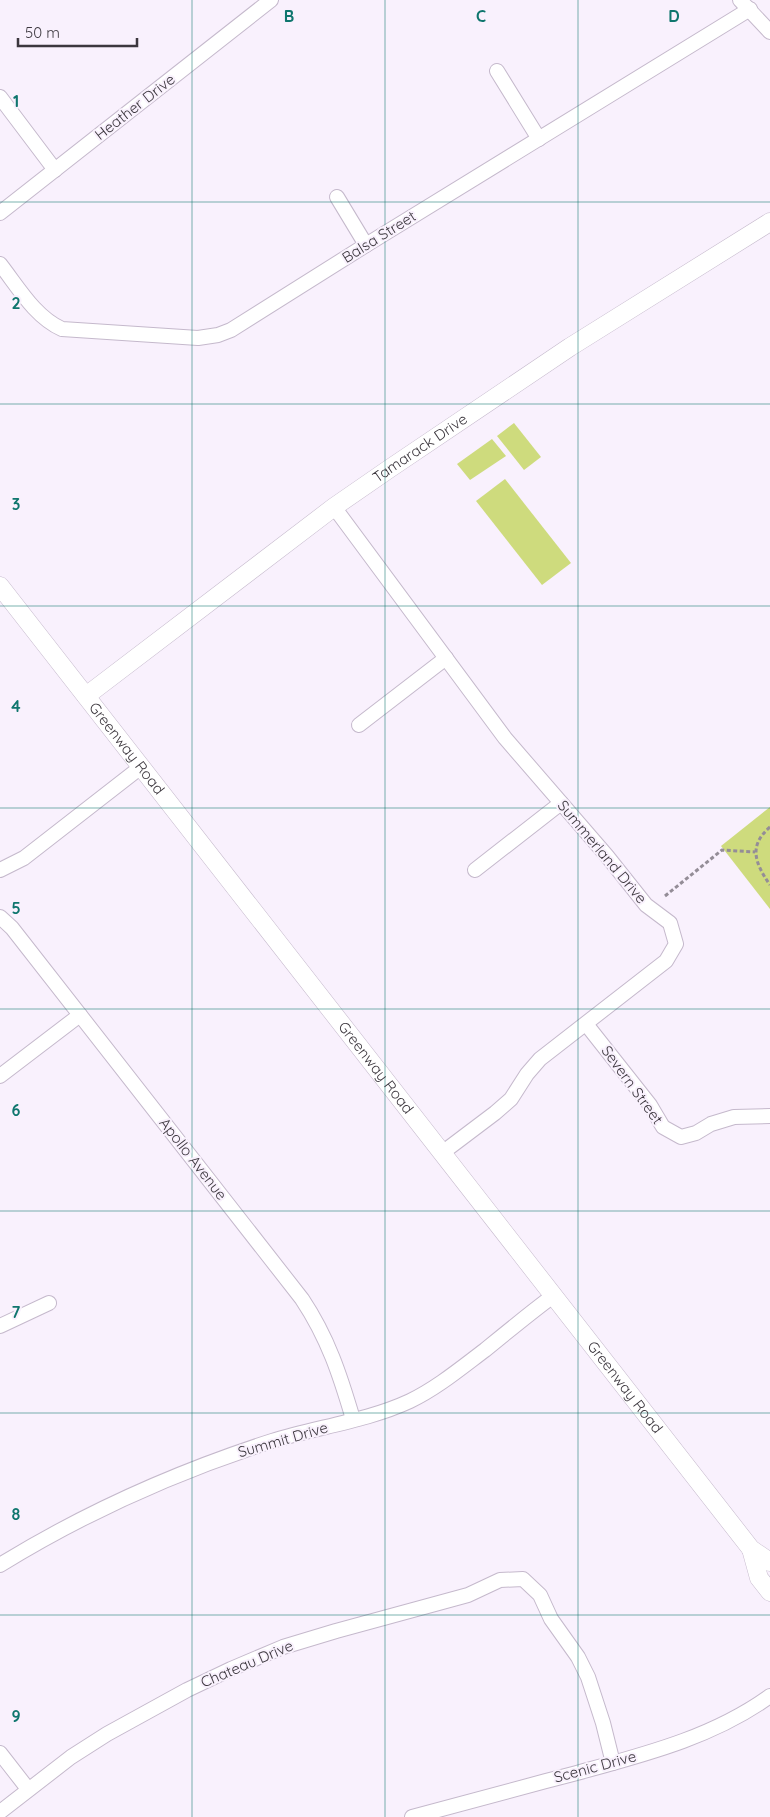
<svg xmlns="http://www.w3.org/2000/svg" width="770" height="1817" font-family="Quicksand,sans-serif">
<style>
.green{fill:#cedb7d}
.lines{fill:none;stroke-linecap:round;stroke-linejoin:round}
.minor-casing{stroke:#c5b9cc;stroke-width:16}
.tertiary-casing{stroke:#c5b9cc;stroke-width:19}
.path{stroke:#948d97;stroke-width:3;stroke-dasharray:4 2.5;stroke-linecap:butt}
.minor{stroke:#fff;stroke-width:14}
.tertiary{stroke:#fff;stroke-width:18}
.grid{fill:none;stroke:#0f766e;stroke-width:1;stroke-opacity:0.55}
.labels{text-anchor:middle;stroke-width:4;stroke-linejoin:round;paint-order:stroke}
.street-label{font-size:15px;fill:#3c373e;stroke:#f9f1fd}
.grid-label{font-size:16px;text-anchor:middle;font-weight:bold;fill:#0f766e;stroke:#f9f1fd;stroke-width:4;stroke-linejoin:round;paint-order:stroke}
</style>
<rect width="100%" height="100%" fill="#f9f1fd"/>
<g class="green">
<path d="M514,423L541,457L524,470L497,436Z"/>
<path d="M492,439L506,456L470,480L457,464Z"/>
<path d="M505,479L571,563L542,585L476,501Z"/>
<path d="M770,807V909L721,846Z"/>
</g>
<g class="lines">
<g class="minor-casing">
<g id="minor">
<path d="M740,0L770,32"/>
<path d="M497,71L539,139"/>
<path d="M0,97L55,170"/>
<path d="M337,197L366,245"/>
<path d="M0,213L271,0"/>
<path d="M0,264C18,287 35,317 62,329L198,338L218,335L231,330L366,245L750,9"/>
<path d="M334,507L505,738L607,856L646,905L670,923L676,944L666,961L540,1059L527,1074L511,1099L495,1113L442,1153"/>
<path d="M359,725L446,658"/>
<path d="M0,870L24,858L141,767"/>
<path d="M475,870L561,803"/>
<path d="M0,917L12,928L302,1299C328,1338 340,1375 353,1419"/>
<path d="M586,1024L650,1105L663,1127L681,1137L696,1133L711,1124L734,1117L770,1116"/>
<path d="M0,1076L80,1015"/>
<path d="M0,1326L49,1303"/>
<path d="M0,1565C86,1512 176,1472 272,1441C317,1427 367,1421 410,1401C437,1388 461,1368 485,1350C507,1332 530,1313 553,1296"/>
<path d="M0,1753L28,1789"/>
<path d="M0,1812L71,1757L107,1734L187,1690L231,1669L283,1647L336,1631L468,1595L500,1580L523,1579L540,1595L551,1619L578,1657L588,1677L603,1723L613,1763"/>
<path d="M412,1817C465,1803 519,1788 573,1774C642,1755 712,1738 770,1696"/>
</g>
</g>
<g class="tertiary-casing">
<g id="tertiary">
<path id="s1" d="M0,586L751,1549L770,1562"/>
<path id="s2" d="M86,696L334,507L389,469L570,347L770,222"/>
<path d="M751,1549L759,1578L770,1592"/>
</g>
</g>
<g class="path">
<path d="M770,827C748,846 755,863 770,885"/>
<path d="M665,896L722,850L755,852"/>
</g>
<use href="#minor" class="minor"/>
<use href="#tertiary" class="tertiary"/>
</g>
<path class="grid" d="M192,0V1817M385,0V1817M578,0V1817M0,202H770M0,404H770M0,606H770M0,808H770M0,1009H770M0,1211H770M0,1413H770M0,1615H770"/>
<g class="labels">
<g class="street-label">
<text transform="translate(135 107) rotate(-38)" y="5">Heather Drive</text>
<text transform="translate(379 237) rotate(-32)" y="5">Balsa Street</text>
<text dy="5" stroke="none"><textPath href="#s2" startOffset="416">Tamarack Drive</textPath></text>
<text dy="5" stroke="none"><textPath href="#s1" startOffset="206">Greenway Road</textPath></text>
<text transform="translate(602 852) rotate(50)" y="5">Summerland Drive</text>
<text dy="5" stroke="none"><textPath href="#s1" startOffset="611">Greenway Road</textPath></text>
<text transform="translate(632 1085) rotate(54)" y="5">Severn Street</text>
<text transform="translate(193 1159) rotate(52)" y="5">Apollo Avenue</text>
<text dy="5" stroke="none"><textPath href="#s1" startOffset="1016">Greenway Road</textPath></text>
<text transform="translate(283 1440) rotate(-16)" y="5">Summit Drive</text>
<text transform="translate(247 1664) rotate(-23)" y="5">Chateau Drive</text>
<text transform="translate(595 1767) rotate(-15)" y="5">Scenic Drive</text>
</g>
</g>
<g class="grid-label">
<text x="289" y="22">B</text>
<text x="481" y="22">C</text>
<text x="674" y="22">D</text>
<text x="16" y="107">1</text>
<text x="16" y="309">2</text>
<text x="16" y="510">3</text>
<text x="16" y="712">4</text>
<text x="16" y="914">5</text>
<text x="16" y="1116">6</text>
<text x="16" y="1318">7</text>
<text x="16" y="1520">8</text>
<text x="16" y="1722">9</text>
</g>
<path d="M18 38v8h119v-8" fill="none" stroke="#3c373e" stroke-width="2.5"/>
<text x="25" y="38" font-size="15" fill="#3c373e" stroke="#f9f1fd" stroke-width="4" paint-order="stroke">50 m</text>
</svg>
